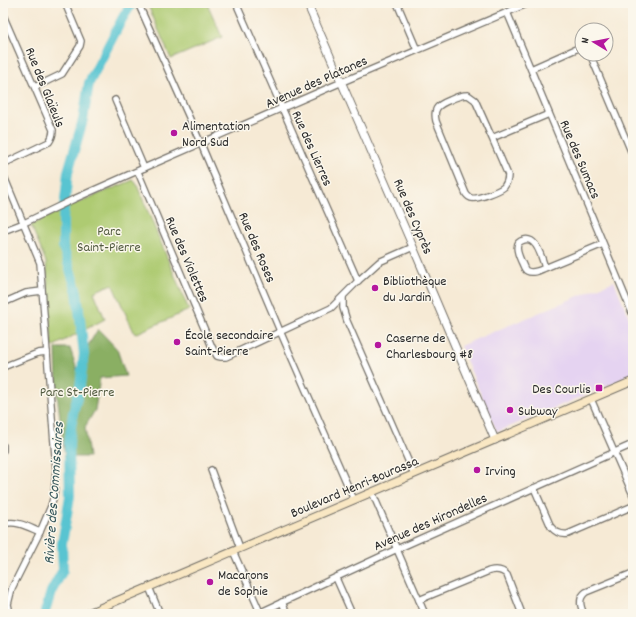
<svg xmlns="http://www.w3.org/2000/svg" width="636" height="617" font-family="Dekko,sans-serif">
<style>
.built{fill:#e5d3f1}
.green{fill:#aecb72;stroke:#6c7b4e}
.forest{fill:#8aaf64;stroke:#5a6d48}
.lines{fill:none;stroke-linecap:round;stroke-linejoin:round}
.river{stroke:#58c4d1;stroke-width:10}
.minor-casing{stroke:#726e66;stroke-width:8}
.tertiary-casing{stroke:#726e66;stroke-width:9}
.secondary-casing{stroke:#726e66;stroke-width:9}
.minor{stroke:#fff;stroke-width:5.5}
.tertiary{stroke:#fff;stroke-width:7}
.secondary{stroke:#f9e7c3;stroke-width:7}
.poi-dot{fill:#b5179e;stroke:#fbf7ec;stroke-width:1.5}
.labels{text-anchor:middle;stroke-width:3;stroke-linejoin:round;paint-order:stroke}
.street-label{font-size:14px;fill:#2b2b2b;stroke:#fbf7ec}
.poi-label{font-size:14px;fill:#2b2b2b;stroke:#fbf7ec;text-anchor:start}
.park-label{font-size:14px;fill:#525b40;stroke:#fbf7ec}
.water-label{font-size:15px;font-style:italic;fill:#38595d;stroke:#fbf7ec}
</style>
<rect width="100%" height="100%" fill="#fbf7ec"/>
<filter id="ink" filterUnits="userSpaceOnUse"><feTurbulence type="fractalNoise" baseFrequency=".025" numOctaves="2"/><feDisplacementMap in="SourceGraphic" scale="8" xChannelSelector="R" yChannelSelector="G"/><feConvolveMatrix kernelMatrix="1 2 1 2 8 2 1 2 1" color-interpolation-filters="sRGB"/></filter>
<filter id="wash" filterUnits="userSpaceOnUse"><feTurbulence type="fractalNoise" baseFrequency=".012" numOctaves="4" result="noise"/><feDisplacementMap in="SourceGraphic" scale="16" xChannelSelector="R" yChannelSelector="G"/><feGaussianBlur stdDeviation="0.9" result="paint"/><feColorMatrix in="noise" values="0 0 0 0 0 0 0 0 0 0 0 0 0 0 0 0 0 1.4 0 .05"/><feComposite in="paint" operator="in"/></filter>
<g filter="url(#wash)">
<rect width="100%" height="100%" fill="#f6ead5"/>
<path class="built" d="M614,281L631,322H633V375L497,432L460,346Z"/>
<g class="green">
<path d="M147,3H207L222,37L171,59Z"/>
<path d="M133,180L136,183L189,310L135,334L112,284L94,292L105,319L52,347L46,262L31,225L69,206L131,181Z"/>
</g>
<path class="forest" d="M98,329L117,349L126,376L100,378L95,410L85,427L89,457H65L57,394L56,348H70L77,370L83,354Z"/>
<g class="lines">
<path class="river" d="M45,614V612L51,592L63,570L62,544L70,496L69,443L73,413L80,386L84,354L77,292L63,247V219L68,172L83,120L89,83L122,19L132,3"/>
</g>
</g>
<g filter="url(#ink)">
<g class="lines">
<g class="minor-casing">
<g id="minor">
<path d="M138,3L201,144L280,331L354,500"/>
<path d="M236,3L358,281"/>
<path d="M397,3L417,50"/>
<path d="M507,12L633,315"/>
<path d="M3,15L53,130C53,135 52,138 49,142L3,164"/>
<path d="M590,54L633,156"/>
<path d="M531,69L576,49L582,48"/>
<path d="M35,87L62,74L80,46L81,41L65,3"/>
<path d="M115,100L144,168"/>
<path d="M492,138L508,175C508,179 507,183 504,187C499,191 477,200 471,198C468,197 468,196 466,194L436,121C433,108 438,105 450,100C456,97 461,95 468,95L475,100L492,138L549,114"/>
<path d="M138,172L212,347L217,356L221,357H226L331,308L358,281L379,262L413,247"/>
<path d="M3,174L40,263L56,469L54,495L51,506L40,532L12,588L8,604L10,614"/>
<path d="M3,231L24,223L74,199L144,168L342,82L529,3"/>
<path d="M545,268C540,270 533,274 527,271C524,270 523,264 521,261C518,254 513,242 524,240C527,239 531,240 533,242C538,246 543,261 545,268L603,244"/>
<path d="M343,297V308L347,321L414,474"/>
<path d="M3,303L26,293L42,291"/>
<path d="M3,367L38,353L47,352"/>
<path d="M591,399L633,495"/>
<path d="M3,446V450"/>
<path d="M211,470L240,548"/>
<path d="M534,488L551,527C556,533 561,535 568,534L633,506"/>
<path d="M372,492L425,614"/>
<path d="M3,524C17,520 28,527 40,532"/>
<path d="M233,551L260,612"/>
<path d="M336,578L352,614"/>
<path d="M149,587L160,614"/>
<path d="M419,600L489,571C496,569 502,569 507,575L522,614"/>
<path d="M282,602L287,614"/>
<path d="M257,614L397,549L633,444"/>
<path d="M584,614C580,606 578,598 586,592L633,573"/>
</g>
</g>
<g class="tertiary-casing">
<path id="tertiary" d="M307,3L413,247L495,440"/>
</g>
<g class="secondary-casing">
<path id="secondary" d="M86,614L633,381"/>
</g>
<use href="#minor" class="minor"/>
<use href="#tertiary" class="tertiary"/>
<use href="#secondary" class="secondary"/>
</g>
</g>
<g class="poi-dot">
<circle cx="174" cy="133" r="4"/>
<circle cx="375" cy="288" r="4"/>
<circle cx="177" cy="342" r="4"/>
<circle cx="378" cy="345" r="4"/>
<rect x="595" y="384" width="8" height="8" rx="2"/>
<circle cx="510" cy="410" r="4"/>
<circle cx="477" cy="470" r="4"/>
<circle cx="210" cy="582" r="4"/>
</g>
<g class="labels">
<g class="street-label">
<text transform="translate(316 81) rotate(-24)" y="5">Avenue des Platanes</text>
<text transform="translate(46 87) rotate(68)" y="5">Rue des Glaïeuls</text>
<text transform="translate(313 148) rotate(66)" y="5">Rue des Lierres</text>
<text transform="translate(581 159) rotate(67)" y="5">Rue des Sumacs</text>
<text transform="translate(414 216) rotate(67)" y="5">Rue des Cyprès</text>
<text transform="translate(258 247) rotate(67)" y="5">Rue des Roses</text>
<text transform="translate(188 259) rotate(67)" y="5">Rue des Violettes</text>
<text transform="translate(354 486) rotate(-23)" y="5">Boulevard Henri-Bourassa</text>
<text transform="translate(430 521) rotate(-24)" y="5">Avenue des Hirondelles</text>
</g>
<g class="poi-label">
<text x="182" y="130">Alimentation<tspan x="182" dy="16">Nord Sud</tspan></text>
<text x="383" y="285">Bibliothèque<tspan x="383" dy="16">du Jardin</tspan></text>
<text x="185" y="339">École secondaire<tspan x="185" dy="16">Saint-Pierre</tspan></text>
<text x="386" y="342">Caserne de<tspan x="386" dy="16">Charlesbourg #8</tspan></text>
<text x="591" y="393" text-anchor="end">Des Courlis</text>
<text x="518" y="415">Subway</text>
<text x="485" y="475">Irving</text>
<text x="218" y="579">Macarons<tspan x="218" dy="16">de Sophie</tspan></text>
</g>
<g class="park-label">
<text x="109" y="235">Parc<tspan x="109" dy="16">Saint-Pierre</tspan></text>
<text x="77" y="396">Parc St-Pierre</text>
</g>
<g class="water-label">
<text transform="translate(53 493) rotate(-86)" y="5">Rivière des Commissaires</text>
</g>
</g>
<rect width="636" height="617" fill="none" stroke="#fbf7ec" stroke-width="16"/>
<g transform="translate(594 42) rotate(280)"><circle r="19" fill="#fbf7ec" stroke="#a8a59f"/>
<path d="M0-3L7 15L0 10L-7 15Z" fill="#b5179e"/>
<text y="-6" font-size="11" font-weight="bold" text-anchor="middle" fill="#2b2b2b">N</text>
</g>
</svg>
